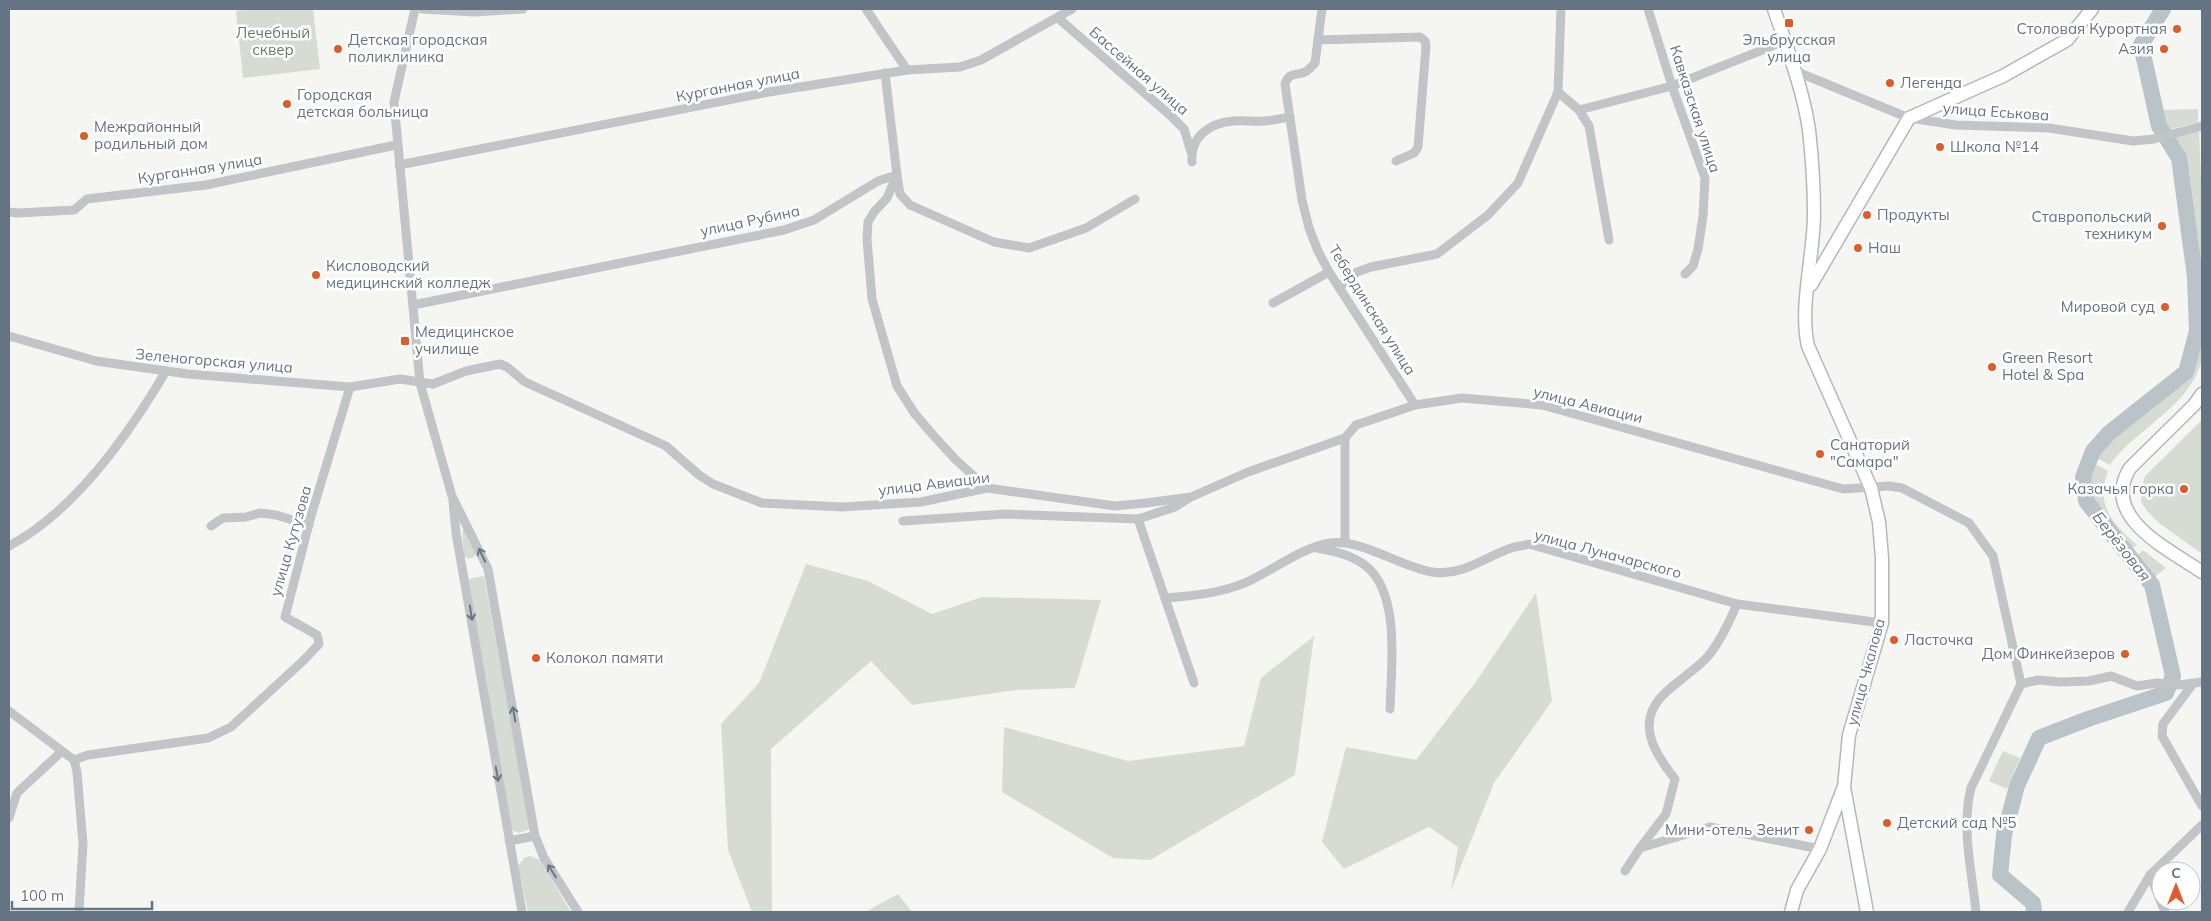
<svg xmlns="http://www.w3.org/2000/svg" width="2211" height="921" font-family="Mulish,sans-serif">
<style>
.green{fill:#d6dcd3}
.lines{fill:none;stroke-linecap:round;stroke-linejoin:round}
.river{stroke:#b9c3c8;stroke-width:16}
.secondary-casing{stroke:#b3b8bc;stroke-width:15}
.street{stroke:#c1c5c8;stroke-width:9}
.secondary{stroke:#fff;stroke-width:12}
.oneway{stroke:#6a7886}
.poi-dot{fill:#dd5c2a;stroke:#fff;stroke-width:2}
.labels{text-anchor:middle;stroke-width:5;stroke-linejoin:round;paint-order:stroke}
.poi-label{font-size:15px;fill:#657482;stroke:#fff;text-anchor:start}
.park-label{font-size:15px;fill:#677a64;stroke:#fff}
.street-label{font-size:15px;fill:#657482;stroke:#fff}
.water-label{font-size:16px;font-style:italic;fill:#61767f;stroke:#fff}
</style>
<rect width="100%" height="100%" fill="#f5f6f2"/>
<g class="green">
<path d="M260,9H313L320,69L243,78L236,11Z"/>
<path d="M2198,109V122L2168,130L2164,125L2160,110Z"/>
<path d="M2199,130L2202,205V298H2200L2199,276L2182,158L2170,137Z"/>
<path d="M2200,304H2202C2202,321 2205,341 2202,358C2193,405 2136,428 2110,465L2095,457L2111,436L2188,373L2200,330Z"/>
<path d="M2202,420V554L2159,523L2148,512L2141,502V491L2145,476Z"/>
<path d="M2093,463L2108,471C2095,506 2113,524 2137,545L2131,550L2090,499L2087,478Z"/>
<path d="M462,530H465L476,553L474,557L469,559L464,556Z"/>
<path d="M2143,550L2166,568L2153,578L2136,556Z"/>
<path d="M806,564L868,581L932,614L982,597L1101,600L1075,688L1016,690L912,705L871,661L771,749L772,912H752L728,850L721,724L759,683Z"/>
<path d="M484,576L530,827L528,830L519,833L512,830L468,579Z"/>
<path d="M1536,593L1552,701L1494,783L1451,891L1458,847L1429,827L1344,869L1322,842L1346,747L1416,760L1475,683Z"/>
<path d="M1314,636L1295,775L1150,860L1113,858L1002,792L1004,727L1128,761L1244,746L1261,678Z"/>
<path d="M2003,751L2020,758L2007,789L1989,781Z"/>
<path d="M530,856L540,860L571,912H528L518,866L524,858Z"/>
<path d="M898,894L912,912H865Z"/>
</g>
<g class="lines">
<path class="river" d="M2034,912L2033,903L2000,875L2004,835L2017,786L2039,738L2088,719L2166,693L2173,676L2152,585L2086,501L2083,477L2093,451L2109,433L2186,372L2197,331L2195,277L2179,158L2159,126L2141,45L2163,9"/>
<g class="secondary-casing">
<g id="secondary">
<path d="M1774,9C1787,48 1803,89 1809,130C1812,157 1814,186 1814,214C1814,255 1799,307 1808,346L1871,488L1879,522L1882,558V623L1849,735L1844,787L1867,912"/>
<path d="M1811,285L1909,118L2003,76L2067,40L2092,9"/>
<path d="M2202,394L2194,405L2130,468C2099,517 2170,550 2202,572"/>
<path d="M1791,912L1797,890L1820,849L1843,789"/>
</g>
</g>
<g class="street">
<path d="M415,9L394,102L420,383L452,496L488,569L535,836L544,858L578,912"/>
<path d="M422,9L474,12L523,9"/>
<path d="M866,9L907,70"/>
<path d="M1322,9L1315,63C1312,66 1309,70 1305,72C1295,76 1289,72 1285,84L1302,200L1309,228L1318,251L1329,272L1415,405"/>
<path d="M1648,9L1672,86L1705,178L1703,216L1698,249L1693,266L1685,274"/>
<path d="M1058,18L1170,115L1184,129L1191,152"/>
<path d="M1318,40L1420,37L1425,41L1426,46L1418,147L1414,153L1396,161"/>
<path d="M1795,71L1909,118L1956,125L2049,128L2133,141L2154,139L2202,126"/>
<path d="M885,73L897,175L887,198L874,212L868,222L867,239L872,299L897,386L915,414L933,435L956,460L987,488"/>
<path d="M1558,92L1579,110L1589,126L1609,240"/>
<path d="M1579,110L1672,86L1785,41"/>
<path d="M1192,162C1190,137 1209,123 1233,121C1243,120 1253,122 1264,121C1273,121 1282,118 1290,117"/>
<path d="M399,165L769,92L907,70L960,67L981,60L1072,9"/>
<path d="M9,212L18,213L74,210L87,199L206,185L396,145"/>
<path d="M1339,287L1357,272L1371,267L1437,254L1488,215L1518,183L1558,92L1561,9"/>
<path d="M1273,303L1329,272"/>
<path d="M413,305L784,230L814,220L878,181L897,175L900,194L910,205L994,242L1029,248L1086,228L1135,199"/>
<path d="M9,336L96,361L188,374L350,387L400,379L433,384L466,371L500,364L507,367L525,382L666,446L699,475L713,484L762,503L842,507L921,502L987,488L1115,506L1146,503L1191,497L1248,472L1345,438L1356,425L1415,405L1462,398L1542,405L1843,489L1889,486L1902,488L1969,523L1993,556L2021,684L1971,788C1961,828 1972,872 1976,912"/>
<path d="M1345,438V542"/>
<path d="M453,501L456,533L522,912"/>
<path d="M1138,519L1194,683"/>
<path d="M903,521L1006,514L1138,519L1175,507L1189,498"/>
<path d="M211,526L223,518L246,517L260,513L276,515L309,525"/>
<path d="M9,546C75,511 129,434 166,371"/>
<path d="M1317,548C1334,551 1352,555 1366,566C1401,594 1391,669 1390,709"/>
<path d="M1165,598C1193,596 1222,593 1247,582C1273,570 1303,547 1330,543C1360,538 1401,567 1432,572C1461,577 1485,557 1511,548C1516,546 1523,546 1529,544L1737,604L1882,623"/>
<path d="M2021,684L2038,680L2061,682L2089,681L2111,676L2137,686L2157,683L2178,685L2202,682"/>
<path d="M2192,685L2163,724L2162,736L2202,806"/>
<path d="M9,711L74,760"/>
<path d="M74,760L88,755L208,738L231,727L303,661L319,644L317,635L285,617L311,516L350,387"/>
<path d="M74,760L77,772L83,844L79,912"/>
<path d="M9,818L17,793L61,752"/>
<path d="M509,841L535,836"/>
<path d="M1640,848L1666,814L1675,779C1660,760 1641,734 1653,709C1659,696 1672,687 1683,678C1691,671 1702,664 1709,655C1721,640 1729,622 1737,604"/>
<path d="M1625,871L1640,848L1710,827L1820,849"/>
<path d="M2150,875L2165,912"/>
<path d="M2128,912L2150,875L2202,825"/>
</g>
<use href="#secondary" class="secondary"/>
</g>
<defs><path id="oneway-shaft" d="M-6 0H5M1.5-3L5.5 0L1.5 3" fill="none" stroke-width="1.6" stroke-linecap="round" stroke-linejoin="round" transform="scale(1.25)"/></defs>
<g class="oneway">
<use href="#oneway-shaft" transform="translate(482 555) rotate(-116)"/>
<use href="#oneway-shaft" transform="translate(471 613) rotate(81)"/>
<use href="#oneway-shaft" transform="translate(514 714) rotate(-100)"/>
<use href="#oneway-shaft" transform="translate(497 774) rotate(80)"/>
<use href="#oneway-shaft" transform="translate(552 871) rotate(-122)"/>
</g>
<g class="poi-dot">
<rect x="1784" y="18" width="10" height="10" rx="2.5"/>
<circle cx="2177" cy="29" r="5"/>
<circle cx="338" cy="49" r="5"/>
<circle cx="2164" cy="49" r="5"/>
<circle cx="1890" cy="83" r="5"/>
<circle cx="287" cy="104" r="5"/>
<circle cx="84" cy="136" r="5"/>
<circle cx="1940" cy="147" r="5"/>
<circle cx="1867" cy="215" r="5"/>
<circle cx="2162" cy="226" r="5"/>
<circle cx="1858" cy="248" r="5"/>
<circle cx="316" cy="275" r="5"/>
<circle cx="2165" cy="307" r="5"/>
<rect x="400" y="336" width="10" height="10" rx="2.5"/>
<circle cx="1992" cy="367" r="5"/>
<circle cx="1820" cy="454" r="5"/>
<circle cx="2184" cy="489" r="5"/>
<circle cx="1894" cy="640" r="5"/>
<circle cx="2125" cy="654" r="5"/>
<circle cx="536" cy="658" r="5"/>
<circle cx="1887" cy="823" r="5"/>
<circle cx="1809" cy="830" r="5"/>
</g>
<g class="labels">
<g class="poi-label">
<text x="2167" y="34" text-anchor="end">Столовая Курортная</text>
<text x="348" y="45">Детская городская<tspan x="348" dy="17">поликлиника</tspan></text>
<text x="1789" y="45" text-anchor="middle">Эльбрусская<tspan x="1789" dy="17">улица</tspan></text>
<text x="2154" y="54" text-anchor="end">Азия</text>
<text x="1900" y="88">Легенда</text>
<text x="297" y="100">Городская<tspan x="297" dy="17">детская больница</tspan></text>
<text x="94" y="132">Межрайонный<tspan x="94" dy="17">родильный дом</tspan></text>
<text x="1950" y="152">Школа №14</text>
<text x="1877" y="220">Продукты</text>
<text x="2152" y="222" text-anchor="end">Ставропольский<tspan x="2152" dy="17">техникум</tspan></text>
<text x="1868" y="253">Наш</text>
<text x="326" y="271">Кисловодский<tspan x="326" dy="17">медицинский колледж</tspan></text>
<text x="2155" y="312" text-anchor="end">Мировой суд</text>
<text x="415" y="337">Медицинское<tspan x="415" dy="17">училище</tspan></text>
<text x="2002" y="363">Green Resort<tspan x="2002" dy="17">Hotel &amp; Spa</tspan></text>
<text x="1830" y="450">Санаторий<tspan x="1830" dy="17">"Самара"</tspan></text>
<text x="2174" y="494" text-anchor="end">Казачья горка</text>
<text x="1904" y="645">Ласточка</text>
<text x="2115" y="659" text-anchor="end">Дом Финкейзеров</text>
<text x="546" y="663">Колокол памяти</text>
<text x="1897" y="828">Детский сад №5</text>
<text x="1799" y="835" text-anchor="end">Мини-отель Зенит</text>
</g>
<g class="park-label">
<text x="273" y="38">Лечебный<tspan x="273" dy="17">сквер</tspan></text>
</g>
<g class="street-label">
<text transform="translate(1139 71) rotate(41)" y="5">Бассейная улица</text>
<text transform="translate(738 85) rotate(-11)" y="5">Курганная улица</text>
<text transform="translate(1695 109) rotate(72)" y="5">Кавказская улица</text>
<text transform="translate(1996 112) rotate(4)" y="5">улица Еськова</text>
<text transform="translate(200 169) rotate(-9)" y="5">Курганная улица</text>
<text transform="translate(750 221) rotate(-12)" y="5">улица Рубина</text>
<text transform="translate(1372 310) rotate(58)" y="5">Тебердинская улица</text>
<text transform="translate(214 361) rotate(5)" y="5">Зеленогорская улица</text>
<text transform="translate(1588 405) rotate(14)" y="5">улица Авиации</text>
<text transform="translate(934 484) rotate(-7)" y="5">улица Авиации</text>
<text transform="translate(291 541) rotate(-74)" y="5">улица Кутузова</text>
<text transform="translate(1608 554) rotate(15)" y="5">улица Луначарского</text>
<text transform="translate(1866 672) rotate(-75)" y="5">улица Чкалова</text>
</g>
<g class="water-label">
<text transform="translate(2122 546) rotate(52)" y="6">Берёзовая</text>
</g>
</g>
<rect width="2211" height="921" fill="none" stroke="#657482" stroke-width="20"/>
<g transform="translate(2176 886)"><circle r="24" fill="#ffffff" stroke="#c1c7cd"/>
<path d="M0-4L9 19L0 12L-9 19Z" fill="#dd5c2a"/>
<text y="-8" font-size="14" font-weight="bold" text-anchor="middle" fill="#657482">С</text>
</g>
<path d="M12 901v8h140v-8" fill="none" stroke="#657482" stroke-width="2.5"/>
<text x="20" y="901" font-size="15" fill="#657482" stroke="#ffffff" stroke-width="4" paint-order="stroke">100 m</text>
</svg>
